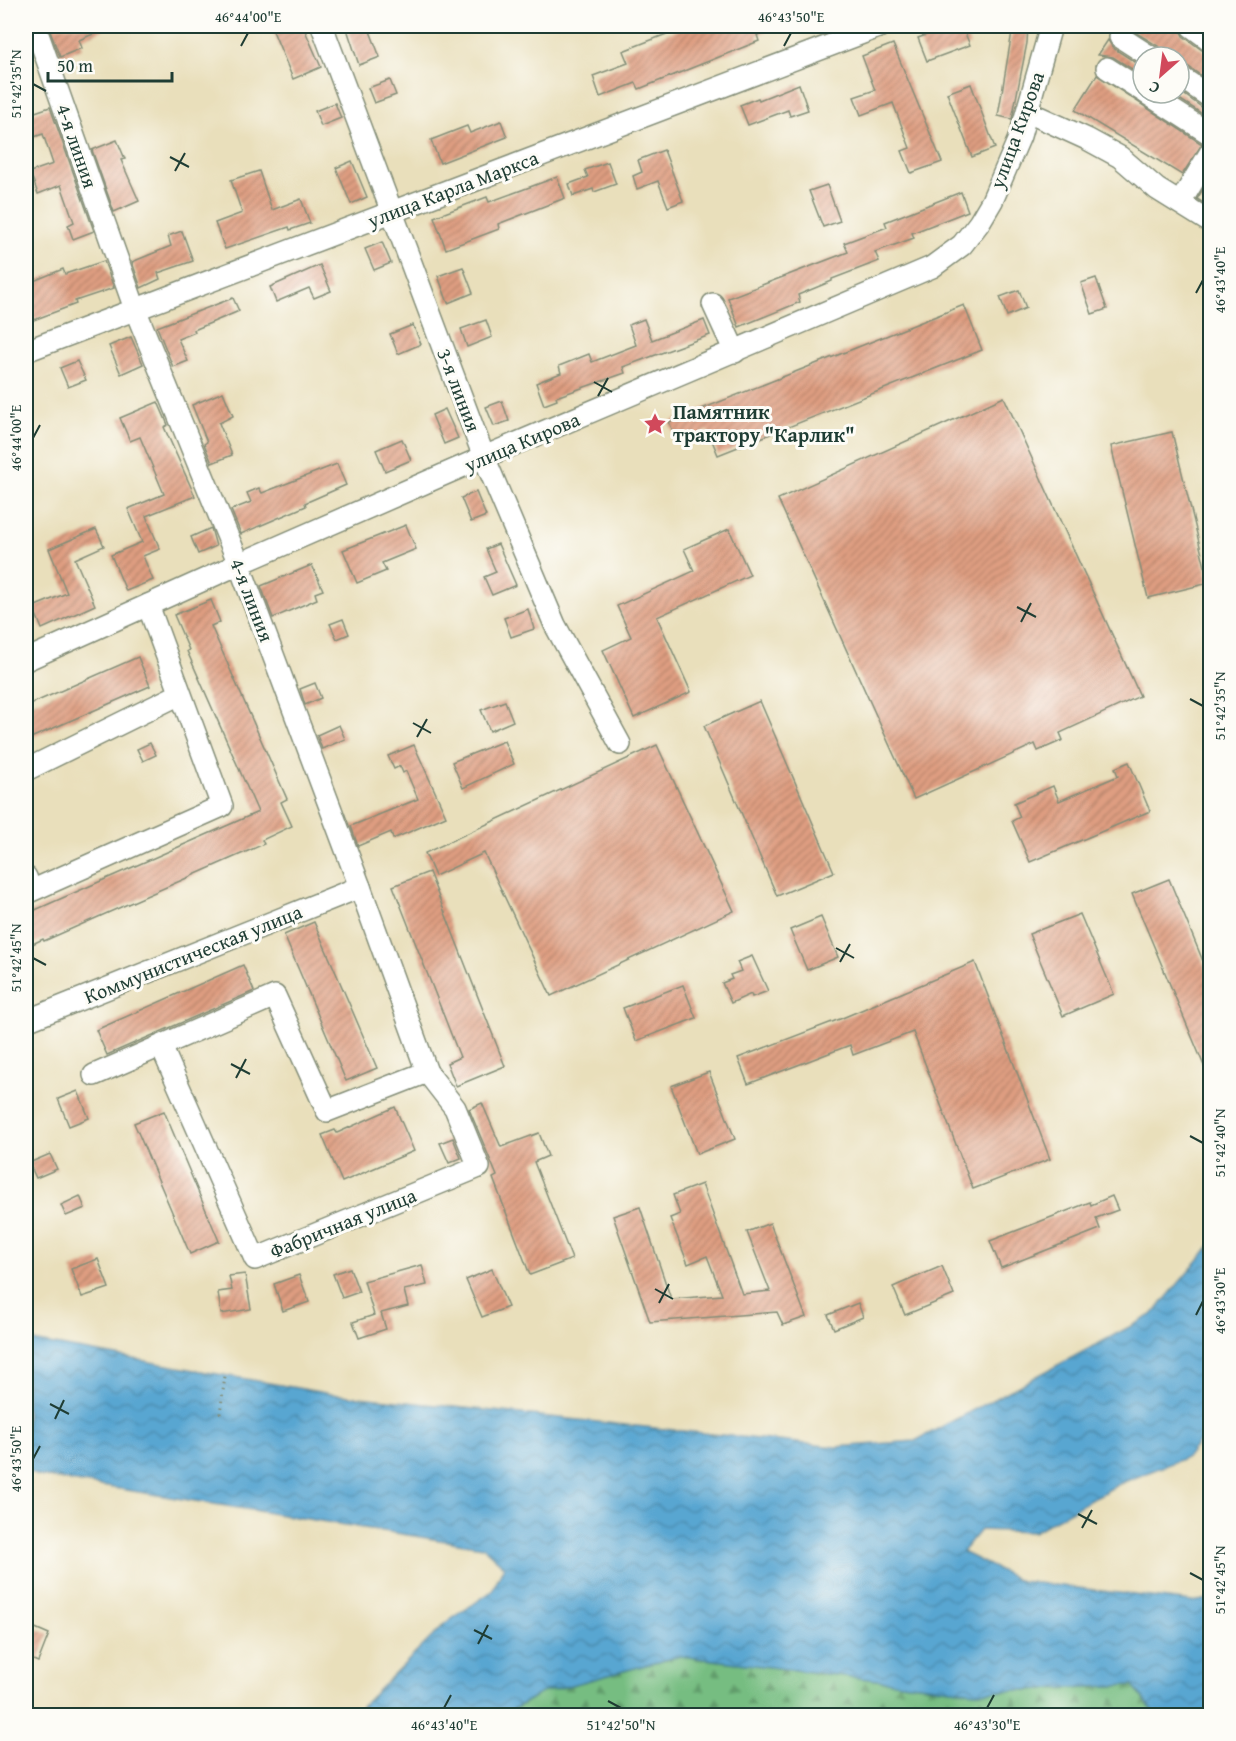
<svg xmlns="http://www.w3.org/2000/svg" width="1236" height="1741" font-family="'Gentium Book Plus',serif">
<style>
.forest{fill:url(#forest-firs);stroke:#4a7d5a;stroke-width:1.5}
.water{fill:url(#water-waves);stroke:#3c7282;stroke-width:1.5}
.building{fill:url(#building-hatch)}
.lines{fill:none;stroke-linecap:round;stroke-linejoin:round}
.minor-casing{stroke:#848e78;stroke-width:24}
.path{stroke:#848e78;stroke-width:3;stroke-dasharray:1.5 4.5;stroke-linecap:butt}
.minor{stroke:#fff;stroke-width:21}
.ticks{fill:none;stroke:#1f3d34;stroke-width:2}
.labels{text-anchor:middle;stroke-width:6;stroke-linejoin:round;paint-order:stroke}
.street-label{font-size:20px;fill:#1f3d34;stroke:#fdfcf7}
.poi-label{font-size:20px;font-weight:bold;fill:#1f3d34;stroke:#fdfcf7;text-anchor:start}
.neatline{fill:none;stroke:#1f3d34;stroke-width:2}
.ticks-label{font-size:15px;text-anchor:middle;fill:#1f3d34}
</style>
<defs>
<pattern id="forest-firs" width="22" height="20" patternUnits="userSpaceOnUse" patternTransform="scale(1.5)"><rect width="22" height="20" fill="#76bd81"/><path d="M5 1l3.5 6h-7zM16 11l3.5 6h-7z" fill="#609b6a"/></pattern>
<pattern id="water-waves" width="16" height="10" patternUnits="userSpaceOnUse" patternTransform="scale(1.5)"><rect width="16" height="10" fill="#58a6d1"/><path d="M0 5q4-4 8 0t8 0" fill="none" stroke="#4888aa"/></pattern>
<pattern id="building-hatch" width="6" height="6" patternUnits="userSpaceOnUse" patternTransform="scale(1.5)"><rect width="6" height="6" fill="#df9e81"/><path d="M-1 1l2-2M0 6l6-6M5 7l2-2" fill="none" stroke="#b4826a"/></pattern>
</defs>
<rect width="100%" height="100%" fill="#fdfcf7"/>
<filter id="ink" filterUnits="userSpaceOnUse"><feTurbulence type="fractalNoise" baseFrequency=".0167" numOctaves="2"/><feDisplacementMap in="SourceGraphic" scale="12" xChannelSelector="R" yChannelSelector="G"/><feConvolveMatrix kernelMatrix="1 2 1 2 8 2 1 2 1" color-interpolation-filters="sRGB"/></filter>
<filter id="wash" filterUnits="userSpaceOnUse"><feTurbulence type="fractalNoise" baseFrequency=".008" numOctaves="4" result="noise"/><feDisplacementMap in="SourceGraphic" scale="24" xChannelSelector="R" yChannelSelector="G"/><feGaussianBlur stdDeviation="1.35" result="paint"/><feColorMatrix in="noise" values="0 0 0 0 0 0 0 0 0 0 0 0 0 0 0 0 0 1.4 0 .05"/><feComposite in="paint" operator="in"/></filter>
<g filter="url(#wash)">
<rect width="100%" height="100%" fill="#e9dfbb"/>
<path class="forest" d="M680,1656L976,1692L1133,1685L1156,1715L503,1716L541,1693Z"/>
<path class="water" d="M1210,1246V1427L1187,1457L1119,1484L1033,1532L980,1530L962,1552L1021,1581L1192,1602L1210,1599V1715H1156L1133,1685L976,1692L680,1656L541,1693L503,1715H353L446,1623L492,1591L504,1566L483,1547L39,1476L26,1471V1340L331,1394L836,1447L915,1441L1152,1315Z"/>
<g id="blocks">
<g class="building">
<path d="M48,26H112L79,40L82,48L60,57Z"/>
<path d="M271,26H303L321,67L293,79Z"/>
<path d="M346,26H368L380,57L359,65Z"/>
<path d="M687,26H780L757,35L759,41L639,89L636,83L600,97L593,76L628,63L623,51Z"/>
<path d="M951,26H962L970,45L927,61L918,38Z"/>
<path d="M1013,26H1028L1027,43L1012,119L998,116Z"/>
<path d="M1125,26H1178L1183,36L1202,50L1210,52V82L1186,65L1179,63V57H1164L1162,51L1158,46Z"/>
<path d="M1108,40L1113,48L1143,67V76L1113,57L1098,55Z"/>
<path d="M893,44L942,162L911,173L902,151L910,148L893,103L861,115L854,97L875,90L862,56Z"/>
<path d="M1097,75L1202,144L1182,175L1075,110Z"/>
<path d="M390,80L396,95L374,103L368,88Z"/>
<path d="M799,84L808,110L790,116L788,110L748,125L740,105L758,98L759,100Z"/>
<path d="M971,84L995,148L972,157L947,93Z"/>
<path d="M1179,91L1203,108L1210,110V119L1170,93H1179Z"/>
<path d="M335,103L341,118L321,126L315,111Z"/>
<path d="M50,107L94,231L73,239L68,225L74,222L61,185L38,194L30,172L53,164L43,134L31,138L26,122V115Z"/>
<path d="M501,121L507,137L440,163L431,140L467,126L470,133Z"/>
<path d="M117,140L125,159L121,160L139,201L114,212L92,150Z"/>
<path d="M664,150L683,201L668,207L658,181L637,189L633,176L642,172L638,160Z"/>
<path d="M352,161L367,197L351,204L336,168Z"/>
<path d="M608,162L616,184L594,192L593,189L573,196L569,184L588,177L585,170Z"/>
<path d="M259,171L272,210L301,199L310,223L290,230L289,227L225,249L215,223L242,213L231,180Z"/>
<path d="M557,177L565,198L498,224L499,229L446,249L434,217L487,197L489,202Z"/>
<path d="M1210,177V207L1197,199Z"/>
<path d="M827,185L840,221L823,227L809,191Z"/>
<path d="M961,192L968,211L912,233L914,238L875,252L879,261L832,279V281L798,295L800,302L739,327L728,298L848,252L844,243L887,227L885,222Z"/>
<path d="M182,231L193,261L158,273L160,279L141,288L132,262L171,246L168,236Z"/>
<path d="M382,242L391,263L374,270L365,249Z"/>
<path d="M104,261L114,288L75,301L76,304L31,321L26,304V284L63,269L65,274Z"/>
<path d="M320,265L331,291L314,298L309,288L276,302L270,287Z"/>
<path d="M463,267L473,293L448,303L438,276Z"/>
<path d="M1096,278L1107,309L1092,314L1081,283Z"/>
<path d="M1019,290L1026,308L1007,316L1000,297Z"/>
<path d="M233,298L239,311L194,330L195,332L178,339L188,361L173,367L157,327Z"/>
<path d="M964,305L982,350L718,455L708,431L678,443L669,422Z"/>
<path d="M644,319L652,340L704,320L710,335L623,367L625,373L556,397L557,400L544,405L536,383L561,373L559,366L589,354L592,362L636,345L629,325Z"/>
<path d="M486,320L492,337L467,347L461,329Z"/>
<path d="M413,325L421,344L398,354L390,334Z"/>
<path d="M131,337L143,364L121,374L109,346Z"/>
<path d="M77,361L86,380L68,387L60,368Z"/>
<path d="M223,392L233,416L219,423L232,455L212,463L204,444L207,442L192,405Z"/>
<path d="M1004,397L1140,696L1060,733L1063,740L1038,751L1035,744L914,799L778,499Z"/>
<path d="M502,401L509,421L494,426L486,407Z"/>
<path d="M158,402L168,425L164,427L195,496L146,516L160,549L143,556L153,580L126,591L111,555L142,542L128,509L164,494L140,437L130,441L120,418Z"/>
<path d="M445,409L458,438L444,444L432,415Z"/>
<path d="M1172,432L1209,583L1148,598L1111,446Z"/>
<path d="M402,439L411,460L385,471L376,450Z"/>
<path d="M337,464L346,485L305,503L306,506L241,534L231,510L251,502L247,493L259,488L262,493Z"/>
<path d="M476,492L486,516L471,522L461,498Z"/>
<path d="M406,525L416,549L382,563L386,571L357,583L343,550Z"/>
<path d="M211,528L216,546L198,554L191,537Z"/>
<path d="M96,529L104,546L75,559L95,605L42,629L33,607L67,593L49,549Z"/>
<path d="M729,529L750,575L657,617L691,692L634,718L603,650L631,637L617,606L694,571L684,549Z"/>
<path d="M498,544L516,585L492,595L484,577L496,572L486,549Z"/>
<path d="M312,565L323,590L315,593L317,599L273,618L261,586Z"/>
<path d="M211,600L220,622L211,626L287,799L281,802L292,826L262,840L264,844L44,941L43,939L26,947V914L258,812L187,651L189,650L174,615Z"/>
<path d="M528,609L534,629L511,637L504,618Z"/>
<path d="M343,619L349,634L337,639L330,624Z"/>
<path d="M138,657L150,686L26,740V706Z"/>
<path d="M315,683L321,698L305,705L300,689Z"/>
<path d="M505,701L513,721L490,731L481,710Z"/>
<path d="M760,701L834,872L777,896L704,726Z"/>
<path d="M339,725L345,739L322,749L317,735Z"/>
<path d="M504,741L514,764L463,788L452,762Z"/>
<path d="M150,743L156,755L143,761L137,749Z"/>
<path d="M414,745L446,816L393,839L391,832L358,846L351,826L418,799L406,771L403,773L400,766L394,769L388,756Z"/>
<path d="M657,745L734,911L551,996L484,853L435,876L425,853Z"/>
<path d="M1129,762L1150,811L1030,862L1012,821L1020,817L1014,803L1053,786L1059,801L1118,776L1115,768Z"/>
<path d="M429,872L505,1066L456,1086L447,1063L460,1057L393,886Z"/>
<path d="M1169,879L1210,978V1080L1132,894Z"/>
<path d="M1080,914L1114,994L1063,1016L1029,934Z"/>
<path d="M821,917L838,957L807,970L790,930Z"/>
<path d="M314,922L377,1068L346,1081L284,935Z"/>
<path d="M752,956L768,991L752,997L751,994L731,1003L722,983L732,979L730,975L741,971L737,962Z"/>
<path d="M975,962L1050,1159L973,1189L913,1032L853,1055L850,1045L748,1084L738,1058L840,1019Z"/>
<path d="M243,965L254,991L107,1055L96,1030Z"/>
<path d="M683,985L696,1018L636,1041L623,1008Z"/>
<path d="M709,1072L735,1139L697,1154L671,1086Z"/>
<path d="M78,1091L89,1118L69,1126L58,1099Z"/>
<path d="M482,1103L501,1147L539,1133L548,1156L534,1162L572,1259L530,1275L493,1178L497,1176L469,1109Z"/>
<path d="M395,1107L414,1151L342,1182L322,1135L335,1130L337,1133Z"/>
<path d="M164,1111L219,1241L190,1254L134,1123Z"/>
<path d="M453,1138L461,1158L449,1163L440,1143Z"/>
<path d="M50,1154L57,1169L36,1178L29,1163Z"/>
<path d="M702,1184L742,1294L770,1291L747,1232L770,1223L806,1317L783,1325L777,1312L650,1322L613,1216L640,1207L671,1299L722,1295L707,1256L688,1264L670,1218L680,1214L673,1195Z"/>
<path d="M80,1196L85,1208L66,1216L61,1205Z"/>
<path d="M1112,1196L1118,1210L1096,1218L1100,1229L1001,1268L990,1241L1090,1202L1091,1205Z"/>
<path d="M98,1259L109,1288L82,1297L71,1269Z"/>
<path d="M422,1265L427,1285L404,1290L408,1306L381,1313L386,1329L359,1338L353,1322L374,1315L364,1281Z"/>
<path d="M942,1266L954,1295L905,1315L893,1287Z"/>
<path d="M350,1268L359,1292L342,1298L333,1274Z"/>
<path d="M492,1269L508,1307L482,1317L466,1280Z"/>
<path d="M245,1274L251,1309L221,1314L218,1292L232,1290L229,1276Z"/>
<path d="M299,1275L309,1302L283,1311L274,1284Z"/>
<path d="M858,1303L863,1317L834,1329L828,1315Z"/>
<path d="M26,1624L49,1634L38,1662L26,1657Z"/>
</g>
</g>
</g>
<g filter="url(#ink)">
<use href="#blocks" fill-opacity="0" stroke="#848e78" stroke-width="1.5"/>
<g class="lines">
<g class="minor-casing">
<g id="minor">
<path d="M35,26L135,309L239,564L360,887L427,1072L455,1108L479,1167L255,1259L161,1046"/>
<path d="M322,26L484,457L555,625L620,744"/>
<path d="M1191,26L1210,40"/>
<path d="M1120,37L1151,57"/>
<path d="M1107,68L1143,91"/>
<path d="M1179,76L1210,97"/>
<path d="M1146,93L1210,134"/>
<path d="M1028,112L1087,139L1120,157L1157,189L1210,222"/>
<path d="M1180,203L1210,153"/>
<path d="M713,304L735,352"/>
<path d="M26,351L881,26"/>
<path d="M26,660L239,564L484,457L932,267L962,245L979,223L992,201L1020,136L1051,26"/>
<path d="M26,770L180,694"/>
<path d="M26,877L31,891L222,806L148,605"/>
<path d="M26,1021L360,887"/>
<path d="M94,1075L275,996L327,1111L427,1072"/>
</g>
</g>
<path class="path" d="M220,1414L225,1376"/>
<use href="#minor" class="minor"/>
</g>
</g>
<path class="ticks" d="M241,46L248,33M784,46L791,33M33,84L46,91M170,157L189,167M175,171L185,153M1196,293L1203,280M594,382L612,392M598,396L608,378M33,438L40,425M1017,607L1036,617M1021,622L1031,603M1190,699L1203,706M413,723L431,733M417,737L427,719M836,948L854,958M33,958L46,965M840,962L850,944M231,1064L250,1074M236,1078L246,1059M1190,1136L1203,1143M655,1289L673,1299M659,1303L669,1284M1196,1315L1203,1301M50,1404L69,1414M55,1419L64,1400M33,1459L40,1446M1078,1514L1097,1524M1082,1528L1092,1510M1190,1573L1203,1580M474,1630L492,1639M478,1644L488,1625M608,1701L621,1708M444,1708L451,1695M987,1708L994,1695"/>
<defs>
<g id="sight-bare" transform="scale(1.8)"><path d="M0-6L1.8-2.2L6-1.7L2.9 1.2L3.7 5.4L0 3.3L-3.7 5.4L-2.9 1.2L-6-1.7L-1.8-2.2Z" fill="#d1495b" stroke="#fdfcf7" stroke-width="2.5" paint-order="stroke"/></g>
</defs>
<g fill-rule="evenodd">
<use href="#sight-bare" x="655" y="424"/>
</g>
<g class="labels">
<g class="street-label">
<text transform="translate(1017 130) rotate(-70)" y="7">улица Кирова</text>
<text transform="translate(77 146) rotate(71)" y="7">4-я линия</text>
<text transform="translate(453 189) rotate(-21)" y="7">улица Карла Маркса</text>
<text transform="translate(459 390) rotate(69)" y="7">3-я линия</text>
<text transform="translate(522 442) rotate(-23)" y="7">улица Кирова</text>
<text transform="translate(252 600) rotate(69)" y="7">4-я линия</text>
<text transform="translate(193 954) rotate(-22)" y="7">Коммунистическая улица</text>
<text transform="translate(343 1223) rotate(-22)" y="7">Фабричная улица</text>
</g>
<g class="poi-label">
<text x="673" y="419">Памятник<tspan x="673" dy="23">трактору "Карлик"</tspan></text>
</g>
</g>
<rect width="1236" height="1741" fill="none" stroke="#fdfcf7" stroke-width="66"/>
<g transform="translate(1161 75) rotate(208)"><circle r="28" fill="#fdfcf7" stroke="#a4b0a9" stroke-width="1.5"/>
<path d="M0-4.5L10 22L0 15L-10 22Z" fill="#d1495b"/>
<text y="-9" font-size="16" font-weight="bold" text-anchor="middle" fill="#1f3d34">С</text>
</g>
<path d="M48 72v9h124v-9" fill="none" stroke="#1f3d34" stroke-width="3"/>
<text x="57" y="72" font-size="18" fill="#1f3d34" stroke="#fdfcf7" stroke-width="4.5" paint-order="stroke">50 m</text>
<rect x="33" y="33" width="1170" height="1675" class="neatline"/>
<g class="ticks-label">
<text x="248" y="22">46°44'00"E</text>
<text x="791" y="22">46°43'50"E</text>
<text transform="translate(16 84) rotate(-90)" y="5">51°42'35"N</text>
<text transform="translate(1220 280) rotate(-90)" y="5">46°43'40"E</text>
<text transform="translate(16 438) rotate(-90)" y="5">46°44'00"E</text>
<text transform="translate(1220 706) rotate(-90)" y="5">51°42'35"N</text>
<text transform="translate(16 958) rotate(-90)" y="5">51°42'45"N</text>
<text transform="translate(1220 1143) rotate(-90)" y="5">51°42'40"N</text>
<text transform="translate(1220 1301) rotate(-90)" y="5">46°43'30"E</text>
<text transform="translate(16 1459) rotate(-90)" y="5">46°43'50"E</text>
<text transform="translate(1220 1580) rotate(-90)" y="5">51°42'45"N</text>
<text x="444" y="1730">46°43'40"E</text>
<text x="621" y="1730">51°42'50"N</text>
<text x="987" y="1730">46°43'30"E</text>
</g>
</svg>
